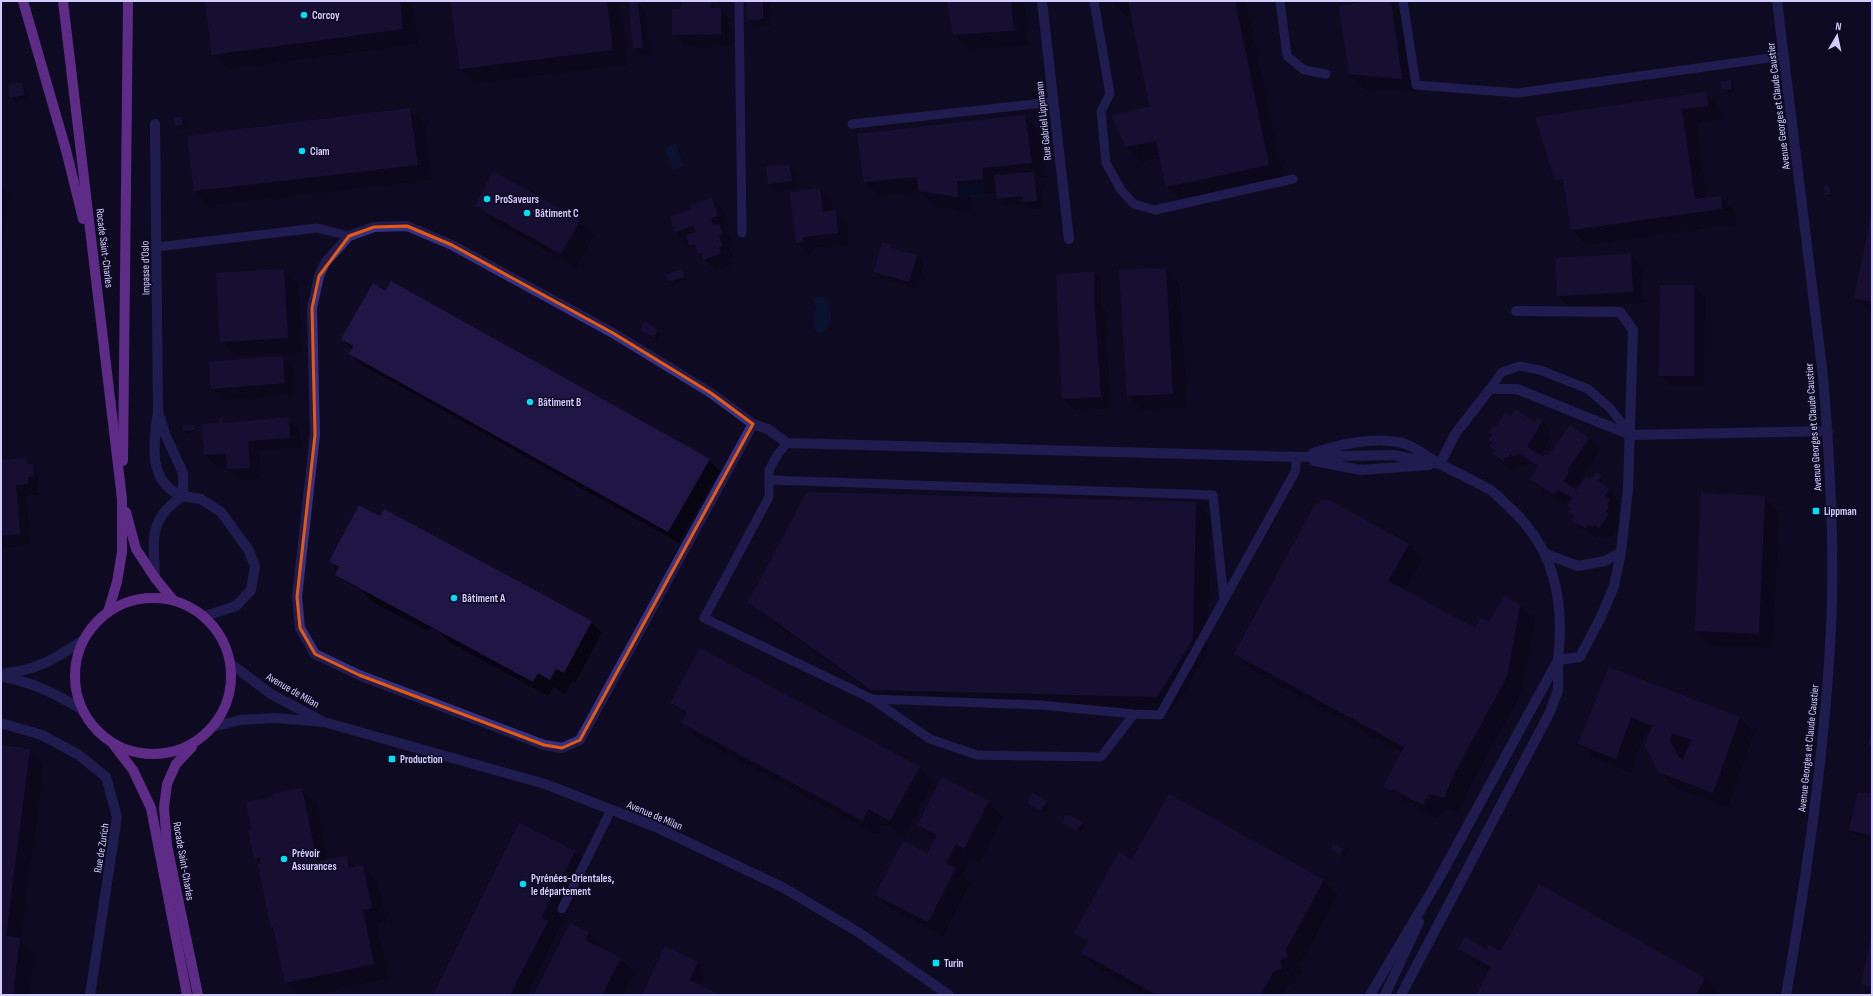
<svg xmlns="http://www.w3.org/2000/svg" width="1873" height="996" font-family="'Sofia Sans Condensed',sans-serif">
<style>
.water{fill:#051b41}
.shadow{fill:#0007;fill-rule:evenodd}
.building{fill:#1f1645;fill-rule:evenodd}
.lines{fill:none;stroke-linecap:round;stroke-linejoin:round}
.service{stroke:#353285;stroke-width:9}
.minor{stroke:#353285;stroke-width:10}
.tertiary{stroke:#353285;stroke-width:10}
.primary{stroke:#be53ff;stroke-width:10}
.marked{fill:none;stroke:#e8590c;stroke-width:3;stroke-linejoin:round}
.poi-dot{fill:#00dff7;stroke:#0f0b22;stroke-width:1.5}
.labels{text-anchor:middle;stroke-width:3;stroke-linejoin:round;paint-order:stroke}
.poi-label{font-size:11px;font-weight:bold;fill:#d2ccff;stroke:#0f0b22;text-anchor:start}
.street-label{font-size:11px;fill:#d2ccff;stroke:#0f0b22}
</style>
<rect width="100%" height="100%" fill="#0f0b22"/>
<g class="water">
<path d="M676,144L683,166L673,170L665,148Z"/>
<path d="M984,182L985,195L962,198L960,186Z"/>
<path d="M817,296L823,297C826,301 829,304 830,309C833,318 829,336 817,332C811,326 814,316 816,309L814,299Z"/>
</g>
<g class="shadow">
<path d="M206,1H412L418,44L228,69L213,54Z"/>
<path d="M451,1H620L628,65L475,83L460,69Z"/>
<path d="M626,1H639V4L645,10L650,55L642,56L634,49L630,6Z"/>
<path d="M707,1L716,9H720L731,20L732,45L684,46L673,34L682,10Z"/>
<path d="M747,1H769L770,26L755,27L748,20Z"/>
<path d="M948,1H1024L1028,45L968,50L954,35ZM1019,29V31L964,35V33Z"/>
<path d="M1111,1H1246L1284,180L1182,201L1167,186L1161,158L1141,162L1126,147L1152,108L1132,16L1131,15L1126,16Z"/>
<path d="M1380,1H1391L1405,14L1417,93L1364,89L1349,74Z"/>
<path d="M1731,81L1734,84V92L1726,93L1723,89Z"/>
<path d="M21,83L25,87L28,99L14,101L11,98Z"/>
<path d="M1705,93L1720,108L1722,120L1697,124L1707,198L1720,197L1735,211L1737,224L1586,245L1572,230L1566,190L1556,180Z"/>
<path d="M410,109L425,124L432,180L209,206L195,191L188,137Z"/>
<path d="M1024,116L1039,131L1046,178H1039L1044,208L1031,209L1026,204L1005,206L998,198L997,193L971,196L973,212L934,206L921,192L880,196L865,182Z"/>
<path d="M182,118L185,121L186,128L179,129L176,126Z"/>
<path d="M789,165L796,173L799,188L776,191L769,184Z"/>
<path d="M1,186L10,195L1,254Z"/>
<path d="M1829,186L1832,190L1833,197L1829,198L1826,195Z"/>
<path d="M820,189L831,200L832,212L835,211L847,223L849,244L814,248V253L808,254L797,243Z"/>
<path d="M712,199L723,210L729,227L723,229L730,236L733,245L729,247L733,257L730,258L732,264L715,270L689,243L687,244L676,233L693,209Z"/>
<path d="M476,205L579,221L594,235L576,268L491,220Z"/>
<path d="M1872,217V313L1856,298Z"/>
<path d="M891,246L895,250L917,256L924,263L917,289L882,279L875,272Z"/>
<path d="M1631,255L1642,266L1644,303L1569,307L1558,296Z"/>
<path d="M1166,269L1180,284L1187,408L1142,410L1128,396Z"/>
<path d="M284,270L299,285L302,353L236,356L221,341Z"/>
<path d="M682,270L685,274L687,280L672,285L669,282Z"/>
<path d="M1093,273L1101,280V306L1105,310L1111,408L1075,410L1063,399L1057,275Z"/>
<path d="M1694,286L1705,297L1704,386H1671L1660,375Z"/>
<path d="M386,292L709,460L720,471L679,543L362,365L351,354L353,350L342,339Z"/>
<path d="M641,330H658L661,334L657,341Z"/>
<path d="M282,357L294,368L295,394L223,400L212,388Z"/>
<path d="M1511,417L1535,423L1538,418L1546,425L1543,430L1551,437L1539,456L1543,458L1589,438L1600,449L1575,490L1578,492L1596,473L1603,481L1601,485L1620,501L1616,507L1620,511L1617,516L1619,518L1617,523L1620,526L1611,538L1605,535L1604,538L1599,535L1597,538L1584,531L1573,520L1575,517L1570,512L1573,498L1571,497L1566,505L1542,490L1531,479L1539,467L1530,463L1526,467L1521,465L1519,469L1517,468L1514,471L1504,465L1493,454L1496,451L1491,446L1498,427Z"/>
<path d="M223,418L226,423L288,418L299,430L301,448L259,451L261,479L239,480L228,469V465L216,466L205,455Z"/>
<path d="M194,426L197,429V433L187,434L184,431V427Z"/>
<path d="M26,459L37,470L39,495H27L30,545L4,548L1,546V461Z"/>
<path d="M1764,497L1779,512L1773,648L1711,646L1696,631Z"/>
<path d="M1196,503L1211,518L1207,655L1172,712L887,704L764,616L749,602Z"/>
<path d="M1408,544L1423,559L1405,591L1479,632L1493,625L1520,605L1535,620L1522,692L1469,789L1459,812L1444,809L1438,819L1405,801L1396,792L1395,793L1384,786L1403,753L1250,669L1235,654Z"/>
<path d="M331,561L591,622L602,633L575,683L572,681L565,694L553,687L548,696L450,643L439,632L430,627L428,631L373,602L361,590L339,578L336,575L339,569Z"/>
<path d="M1609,668L1740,718L1754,733L1728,807L1674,787L1659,772L1651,733L1646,731L1631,773L1594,758L1579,744ZM1687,747L1689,748L1685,754Z"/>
<path d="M671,703L919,767L934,782L905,835L883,824L878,835L697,738L683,723L685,717Z"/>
<path d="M1,746L29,750L44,765L21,940L35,953L29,995H1Z"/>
<path d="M302,789L317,804L328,860L346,857L357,868L363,867L378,881L386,923L377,924L388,978L312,995H298L286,983L274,930L271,927L261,865L255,859L249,830L253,829L274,798Z"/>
<path d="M1872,796V841L1858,837L1850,830Z"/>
<path d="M988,802L1003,817L979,863L971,858L962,876L970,884L943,936L891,909L876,895L928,854L935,841L919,825Z"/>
<path d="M1046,802L1049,806L1045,813L1028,803Z"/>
<path d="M1063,822L1081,823L1085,827L1081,833Z"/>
<path d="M1334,845L1346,853L1344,858L1332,850Z"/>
<path d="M574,852L589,867L527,995H434ZM571,856H573L542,918H540Z"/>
<path d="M1133,861L1323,880L1338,895L1300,964L1302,972L1294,974L1297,983L1289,985L1283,995H1147L1097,968L1082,953L1087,944L1076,933Z"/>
<path d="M588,932L603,947L602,949L620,959L635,973L624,995H535Z"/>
<path d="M1872,939V991L1863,982Z"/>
<path d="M1460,949L1487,950L1705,979L1719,993L1718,995H1477L1490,972L1474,964Z"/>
<path d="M697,962L704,970L702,974L705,977L700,987L718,995H643Z"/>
</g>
<g class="building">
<path d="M205,1H400L403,29L212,55Z"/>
<path d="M450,1H607L613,50L460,69Z"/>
<path d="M625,1L638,2L643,48L633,49L629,2Z"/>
<path d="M684,1H709L711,3V8H721V34L672,35V9H681V4Z"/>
<path d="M746,1H763V19L747,20Z"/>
<path d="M947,1H1011L1014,30L953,35Z"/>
<path d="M1128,1H1235L1269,165L1166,187L1156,141L1126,147L1111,115L1150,107Z"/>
<path d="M1374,1H1391L1402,79L1349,74L1339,6Z"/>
<path d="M1731,80L1732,89L1722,90L1721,82Z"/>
<path d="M22,82L25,95L10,98L8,85Z"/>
<path d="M1706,92L1708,106L1682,109L1695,199L1721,196L1722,209L1571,230L1563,179L1555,180L1535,117Z"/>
<path d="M410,108L418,165L194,191L187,136Z"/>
<path d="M1025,115L1032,163L983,168V179L957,181L958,197L918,191L917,177L864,182L857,134Z"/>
<path d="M182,116L183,125L175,126L174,118Z"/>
<path d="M789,164L792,181L768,184L766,167Z"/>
<path d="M493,171L580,220L561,254L475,206Z"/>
<path d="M1034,172L1037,201L1023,202L1021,196L997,199L994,175Z"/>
<path d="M1829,185L1831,194L1825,195L1824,186Z"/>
<path d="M820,188L823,212L836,210L838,233L803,237V242L796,243L790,192Z"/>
<path d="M712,198L718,216L711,218L713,225L719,224L723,234L719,236L723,246L719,247L721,253L703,260L701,253L698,254L694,244L689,246L686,235L696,232L693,225L675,233L670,216L692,209L691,205Z"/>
<path d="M1871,216H1872V302L1854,298Z"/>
<path d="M882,242L892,245L891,248L917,255L909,282L874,272Z"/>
<path d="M1631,254L1633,292L1557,296L1555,258Z"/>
<path d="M1166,268L1173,394L1127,396L1119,270Z"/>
<path d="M284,269L288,338L220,342L216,273Z"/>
<path d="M682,269L684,277L668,282L665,275Z"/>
<path d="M1094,272V298L1101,397L1062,399L1056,274Z"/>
<path d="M391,281L710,459L668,532L349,354L353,346L341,339L373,283L385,291Z"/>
<path d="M1660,285H1694V376H1659Z"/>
<path d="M644,321L658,330L654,338L640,330Z"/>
<path d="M283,356L285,383L211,389L209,362Z"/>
<path d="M1515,409L1535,422L1538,417L1543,420L1527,447L1544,457L1545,455H1549L1570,425L1589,438L1568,470L1569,472L1563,481L1577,490L1585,478H1592L1596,472L1599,474L1601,477L1598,481L1609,489L1605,496L1610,499L1607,505L1609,506L1606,512L1609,514L1599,528L1594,524L1592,527L1588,525L1585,528L1571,520L1574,516L1569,512L1571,508L1567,506L1573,498L1558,489L1554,495L1530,479L1538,466L1518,453L1515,457L1510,454L1507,458L1505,457L1503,461L1492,454L1495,450L1490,446L1493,442L1489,440L1492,434L1489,432L1494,426H1497L1505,412L1511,416Z"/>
<path d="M223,417V423L289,417L290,438L248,441L250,468L227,469L226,454L204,455L202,424L220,423L219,418Z"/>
<path d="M194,425L195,430L183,431V426Z"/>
<path d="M26,458L27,464H33L34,476L28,477V484L16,485L20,534L1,536V460Z"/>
<path d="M807,492L1196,502L1193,639L1157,697L871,690L748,602Z"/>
<path d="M1701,493L1765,496L1759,634L1695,631Z"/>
<path d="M1322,500H1328L1333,502L1409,544L1388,581L1475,628L1481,618L1489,622L1504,596L1520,605L1507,677L1454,774L1444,798L1429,794L1423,805L1392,789L1391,791L1383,786L1404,747L1234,654L1314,506Z"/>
<path d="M359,505L380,516L384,509L592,621L564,673L556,669L550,680L538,673L533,682L335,575L339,567L329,561Z"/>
<path d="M700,648L920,767L890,821L868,809L863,821L681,723L687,712L670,703Z"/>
<path d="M1609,667L1740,717L1713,793L1658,772L1645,745L1652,726L1631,717L1616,759L1578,744ZM1672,733L1691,740L1683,759L1678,757L1670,740Z"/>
<path d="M1871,731H1872V746L1868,745Z"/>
<path d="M1,745L30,749L6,936L20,938L13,995H1Z"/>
<path d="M942,777L989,801L964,849L956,844L946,863L956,868L928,922L875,895L903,841L927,853L937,835L917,825Z"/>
<path d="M302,788L317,861L347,856L349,868L363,865L372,908L363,910L374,964L285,983L273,927L271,928L258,864H261L260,858L254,859L248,829L251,828L246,802L273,797L272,794Z"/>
<path d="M1872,789V836L1849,830L1858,792L1870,794Z"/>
<path d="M1032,793L1047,801L1041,811L1027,803Z"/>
<path d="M1169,794L1324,880L1286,949L1288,957L1280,960L1282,969L1274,971L1260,995H1157L1081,953L1088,941L1074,933L1119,852L1132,860Z"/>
<path d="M1066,814L1082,822L1077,831L1062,822Z"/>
<path d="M519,823L575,851L541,917L548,921L510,995H433Z"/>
<path d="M1334,844L1343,849L1340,855L1331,850Z"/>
<path d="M1539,884L1705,978L1696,995H1476L1491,967L1458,949L1465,937L1486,949L1489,945L1501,951Z"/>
<path d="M570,923L589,932L585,940L621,958L602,995H534Z"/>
<path d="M1871,937H1872V987L1861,984Z"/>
<path d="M665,946L698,962L689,980L720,995H642Z"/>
</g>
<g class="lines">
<g class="service">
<path d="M739,1L742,233"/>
<path d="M1094,1L1110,94L1101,111L1106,163L1121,190L1134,204L1155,210L1293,179"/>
<path d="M1280,1L1287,56L1304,70L1326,74"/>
<path d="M1403,1L1416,85L1518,93L1784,56"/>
<path d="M852,124L1053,102"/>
<path d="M157,247L317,228L349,236"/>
<path d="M1490,389L1502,372L1520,366L1540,370L1588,389L1610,408L1631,435"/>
<path d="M787,443L778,454L769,470V497L704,618L872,699"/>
<path d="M769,480L1213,495L1224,600"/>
<path d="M1134,714L1101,757L977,755L930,739L872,699L1041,705L1134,714L1160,715L1295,472L1297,457"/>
<path d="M562,909L611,810"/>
</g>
<g class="minor">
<path d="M1042,1L1069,239"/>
<path d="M155,124L158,411"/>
<path d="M1516,311L1620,312L1633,330L1628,489L1621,552"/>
<path d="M158,411L165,434L183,473V496C146,483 154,441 158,411Z"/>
<path d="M753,424L580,740L562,748L544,745L359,675L315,654L300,628L297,597L315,435L312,308L319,276L325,263L349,236L374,227L407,226L452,245L613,333L711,393L753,424L768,429L787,443L1297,457L1393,455L1440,464"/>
<path d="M1313,453C1339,445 1362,439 1390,441C1414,442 1424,457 1444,466C1459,474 1475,481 1490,490C1496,494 1502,500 1508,506C1554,547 1565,600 1558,660L1580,657L1601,617L1614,586L1621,552L1605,561L1578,566L1546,554"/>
<path d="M1314,461L1361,470L1429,465"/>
<path d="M1440,464L1455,434L1490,389H1517L1631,435L1828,431"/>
<path d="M155,578C154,539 147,520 183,496L201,499L221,512L248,549L255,566L251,590L236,606L205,616"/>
<path d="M231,664L271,694L320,720"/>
<path d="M1,674C38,670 51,661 82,641"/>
<path d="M5,677C36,684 54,693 81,709"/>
<path d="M1,723L42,735L79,755L106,777L117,817L90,995"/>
<path d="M213,727L240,720L274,718L324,722L545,784L656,827L784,888L858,932L949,995"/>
<path d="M1370,995L1437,882L1558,660V690L1550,712L1401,995"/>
<path d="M1385,995L1419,922"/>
</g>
<path class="tertiary" d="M1777,1L1823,376C1830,460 1835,545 1831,629C1825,751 1807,875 1786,995"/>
<g class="primary">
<path d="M23,1L66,150L83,219"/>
<path d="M63,1L122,499V552L117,582L108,612"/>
<path d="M123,461L128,1"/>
<path d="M126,512L136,549L155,578L173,600"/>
<circle cx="153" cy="676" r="78"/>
<path d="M113,744L133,770L151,808L187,995"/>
<path d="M192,747L176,764L167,784L164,808L167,845L198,995"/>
</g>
</g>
<path d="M0 0H1873V996H0ZM407,226L452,245L613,333L711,393L753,424L580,740L562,748L544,745L359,675L315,654L300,628L297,597L315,435L312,308L319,276L349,236L374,227Z" fill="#0f0b22" fill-opacity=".55" fill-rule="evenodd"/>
<path class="marked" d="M407,226L452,245L613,333L711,393L753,424L580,740L562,748L544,745L359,675L315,654L300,628L297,597L315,435L312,308L319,276L349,236L374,227Z"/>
<g class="poi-dot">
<circle cx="304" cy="15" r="4"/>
<circle cx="302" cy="151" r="4"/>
<circle cx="487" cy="199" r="4"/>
<circle cx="527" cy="213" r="4"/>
<circle cx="530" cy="402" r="4"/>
<rect x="1812" y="507" width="8" height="8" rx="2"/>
<circle cx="454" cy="598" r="4"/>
<rect x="388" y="755" width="8" height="8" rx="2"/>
<circle cx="284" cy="859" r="4"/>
<circle cx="523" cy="884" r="4"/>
<rect x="932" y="959" width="8" height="8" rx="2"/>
</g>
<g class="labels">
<g class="poi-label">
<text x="312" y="19">Corcoy</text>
<text x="310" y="155">Ciam</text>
<text x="495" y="203">ProSaveurs</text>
<text x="535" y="217">Bâtiment C</text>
<text x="538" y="406">Bâtiment B</text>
<text x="1824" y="515">Lippman</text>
<text x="462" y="602">Bâtiment A</text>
<text x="400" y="763">Production</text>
<text x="292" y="857">Prévoir<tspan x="292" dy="13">Assurances</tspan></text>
<text x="531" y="882">Pyrénées-Orientales,<tspan x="531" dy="13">le département</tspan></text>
<text x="944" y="967">Turin</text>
</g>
<g class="street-label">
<text transform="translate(1778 106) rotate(-97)" y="4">Avenue Georges et Claude Caustier</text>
<text transform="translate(1043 121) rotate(-96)" y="4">Rue Gabriel Lippmann</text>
<text transform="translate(105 248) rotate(83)" y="4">Rocade Saint-Charles</text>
<text transform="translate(145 268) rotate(-91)" y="4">Impasse d'Oslo</text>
<text transform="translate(1813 427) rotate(-94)" y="4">Avenue Georges et Claude Caustier</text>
<text transform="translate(293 690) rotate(30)" y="4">Avenue de Milan</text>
<text transform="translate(1808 748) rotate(-84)" y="4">Avenue Georges et Claude Caustier</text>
<text transform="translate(655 815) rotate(23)" y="4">Avenue de Milan</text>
<text transform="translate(101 848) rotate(-81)" y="4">Rue de Zurich</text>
<text transform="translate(184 861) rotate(80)" y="4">Rocade Saint-Charles</text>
</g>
</g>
<rect width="1873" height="996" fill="none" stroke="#d2ccff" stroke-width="4"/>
<g transform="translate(1837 36) rotate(9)" stroke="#0f0b22" stroke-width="3" paint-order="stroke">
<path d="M0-3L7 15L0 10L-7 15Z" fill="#d2ccff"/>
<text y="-6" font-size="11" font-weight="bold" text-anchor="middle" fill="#d2ccff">N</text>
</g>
</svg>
